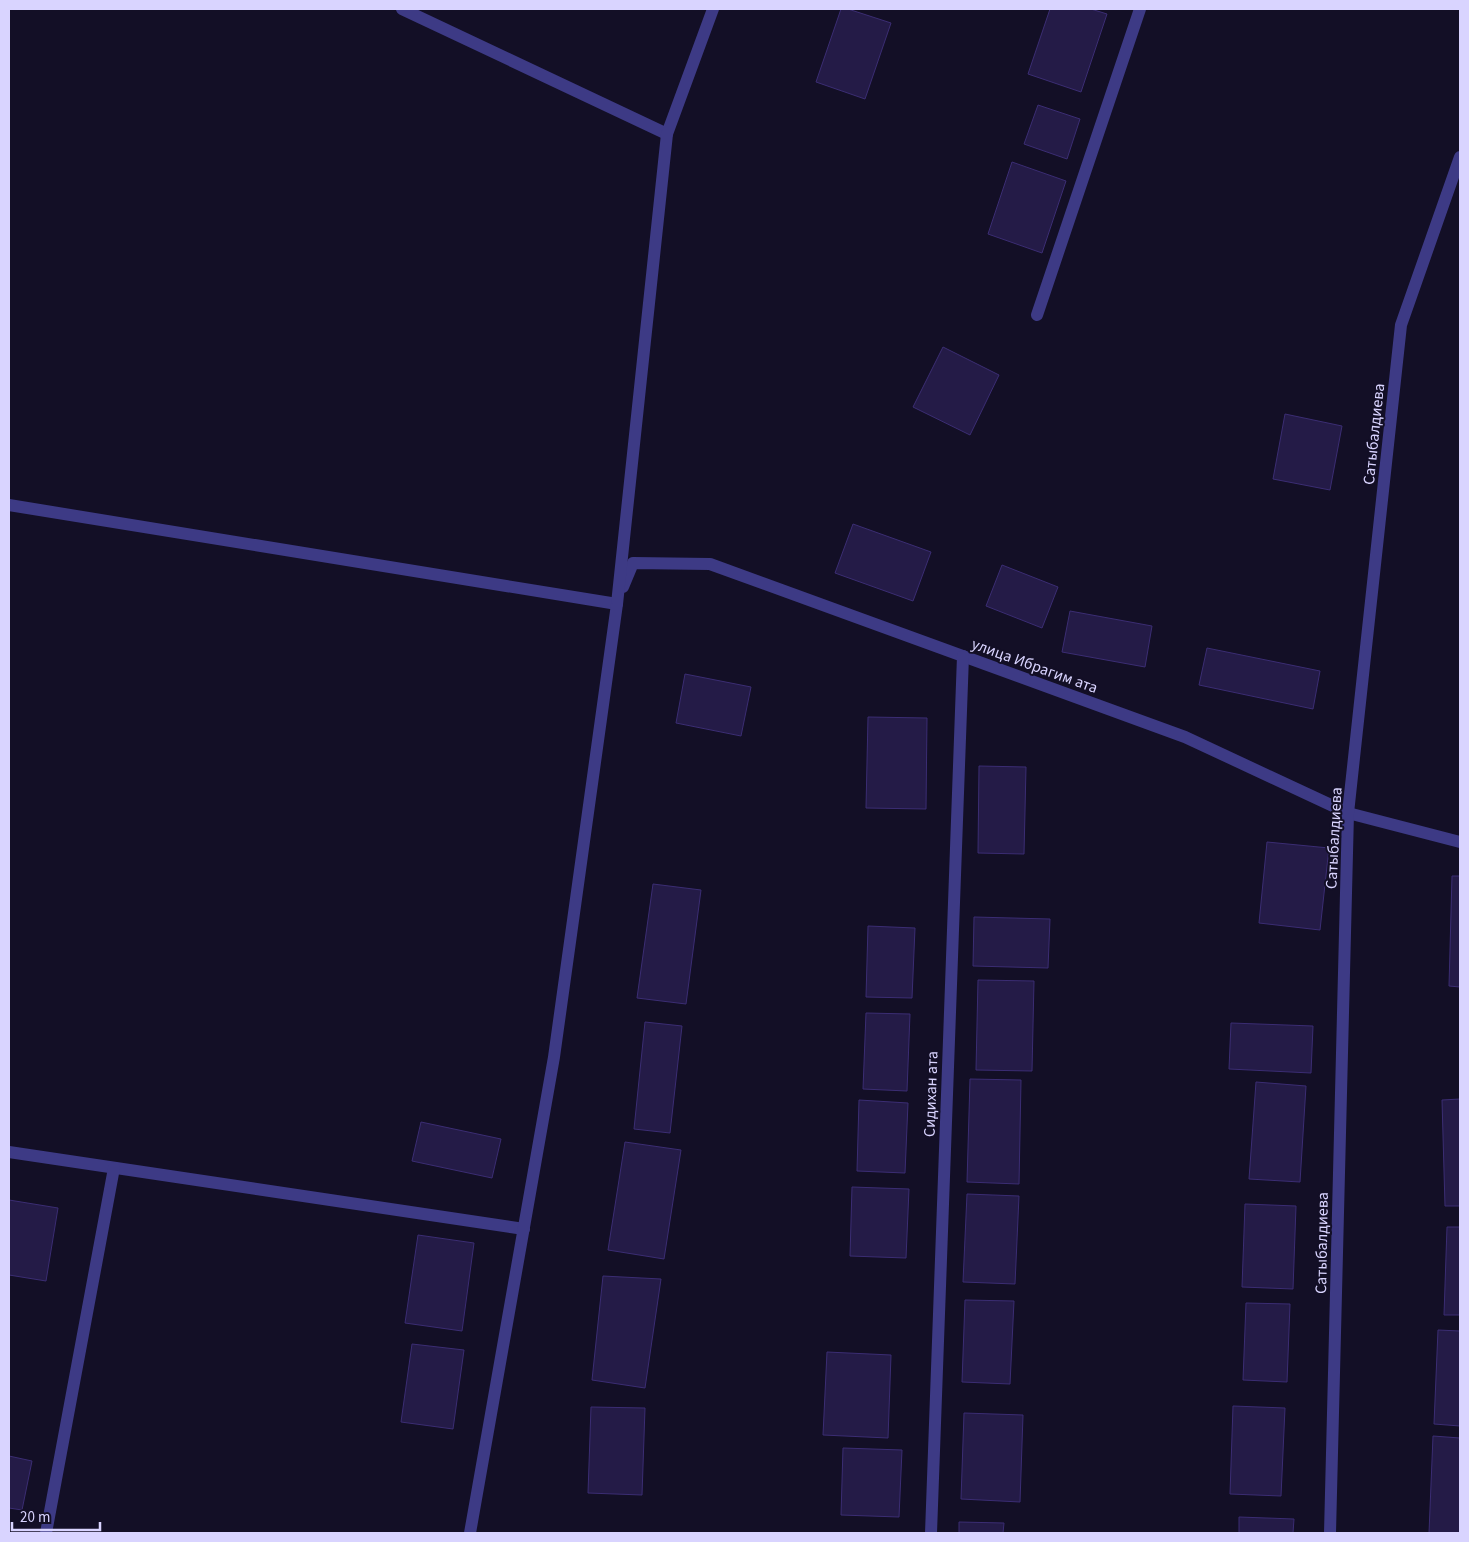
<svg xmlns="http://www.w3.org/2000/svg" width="1469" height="1542" font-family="'Source Sans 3',sans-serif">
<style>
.building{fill:#241b47;stroke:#3b2d73}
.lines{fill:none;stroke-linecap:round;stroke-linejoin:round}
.minor{stroke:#3d3a85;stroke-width:12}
.labels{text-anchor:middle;stroke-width:4;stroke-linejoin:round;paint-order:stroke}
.street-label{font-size:16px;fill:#d9d4ff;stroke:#130f26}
</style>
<rect width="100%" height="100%" fill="#130f26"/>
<g class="building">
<path d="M841,9H848L891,23L865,99L816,82Z"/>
<path d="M1050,9H1091L1107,14L1081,92L1028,74Z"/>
<path d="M1038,105L1080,119L1067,159L1024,144Z"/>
<path d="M1012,162L1066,181L1042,253L988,234Z"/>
<path d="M943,347L999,375L970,435L913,407Z"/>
<path d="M1285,414L1342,426L1330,490L1273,479Z"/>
<path d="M853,524L931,552L913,601L835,573Z"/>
<path d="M1002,565L1058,587L1042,628L986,606Z"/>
<path d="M1070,611L1152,626L1145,667L1062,652Z"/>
<path d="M1207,648L1320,671L1313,709L1199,685Z"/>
<path d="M685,674L751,687L741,736L676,723Z"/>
<path d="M868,717L927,718L926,809L866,808Z"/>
<path d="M979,766L1026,767L1024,854L978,853Z"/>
<path d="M1267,842L1329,848L1320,930L1259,923Z"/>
<path d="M1452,876H1460V987L1449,986Z"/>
<path d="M653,884L701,890L686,1004L637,998Z"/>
<path d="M974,917L1050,919L1048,968L973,966Z"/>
<path d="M868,926L915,928L912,998L866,997Z"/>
<path d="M978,980L1034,981L1032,1071L976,1070Z"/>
<path d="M866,1013L910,1014L907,1091L863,1089Z"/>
<path d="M645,1022L682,1026L670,1133L634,1129Z"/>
<path d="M1231,1023L1313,1026L1311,1073L1229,1069Z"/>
<path d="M970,1079L1021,1080L1019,1184L967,1182Z"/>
<path d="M1256,1082L1306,1086L1300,1182L1249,1179Z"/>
<path d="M1460,1099V1206H1445L1442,1100Z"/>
<path d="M859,1100L908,1103L905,1173L857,1171Z"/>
<path d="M421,1122L501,1139L492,1178L412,1161Z"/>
<path d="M625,1142L681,1150L664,1259L608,1250Z"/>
<path d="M852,1187L909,1189L906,1258L850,1256Z"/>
<path d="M967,1194L1019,1196L1015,1284L963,1282Z"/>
<path d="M9,1200L58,1208L46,1281L9,1275Z"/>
<path d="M1245,1204L1296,1206L1293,1289L1242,1287Z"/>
<path d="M1447,1227H1460V1315H1444Z"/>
<path d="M418,1235L474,1243L462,1331L405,1323Z"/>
<path d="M603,1276L661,1279L645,1388L592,1380Z"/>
<path d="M965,1300L1014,1301L1010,1384L962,1382Z"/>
<path d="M1246,1303L1290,1304L1287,1382L1243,1380Z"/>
<path d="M1438,1330L1460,1331V1426L1434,1424Z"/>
<path d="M412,1344L464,1350L453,1429L401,1422Z"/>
<path d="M827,1352L891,1355L888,1438L823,1435Z"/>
<path d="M1233,1406L1285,1408L1281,1496L1230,1494Z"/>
<path d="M591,1407L645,1408L642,1495L588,1493Z"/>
<path d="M964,1413L1023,1415L1020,1502L961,1499Z"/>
<path d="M1433,1436L1460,1438V1533H1429Z"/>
<path d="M843,1448L902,1450L899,1517L841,1515Z"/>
<path d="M9,1456L32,1461L22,1510L9,1508Z"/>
<path d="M1239,1517L1294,1519L1293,1533H1239Z"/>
<path d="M959,1522L1004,1523L1003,1533H959Z"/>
</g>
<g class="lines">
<g class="minor">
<path d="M402,9L667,134"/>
<path d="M1037,315L1140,9"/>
<path d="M9,505L617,604"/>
<path d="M623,587L633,563L710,564L1185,737L1348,813L1460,842"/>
<path d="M9,1152L524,1229"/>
<path d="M46,1533L114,1168"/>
<path d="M470,1533L554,1057L617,604L667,134L713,9"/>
<path d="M931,1533L963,656"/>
<path d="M1330,1533L1348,813L1401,325L1460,157"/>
</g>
</g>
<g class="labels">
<g class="street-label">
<text transform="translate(1373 434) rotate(-84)" y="6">Сатыбалдиева</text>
<text transform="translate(1035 665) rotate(20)" y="6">улица Ибрагим ата</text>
<text transform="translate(1333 838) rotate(-87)" y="6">Сатыбалдиева</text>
<text transform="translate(930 1094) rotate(-88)" y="6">Сидихан ата</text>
<text transform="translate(1321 1243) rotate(-89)" y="6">Сатыбалдиева</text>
</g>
</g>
<rect width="1469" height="1542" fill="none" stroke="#d9d4ff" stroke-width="20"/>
<path d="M12 1522v8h88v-8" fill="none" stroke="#d9d4ff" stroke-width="2.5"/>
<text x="20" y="1522" font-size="15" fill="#d9d4ff" stroke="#130f26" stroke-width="4" paint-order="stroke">20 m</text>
</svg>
